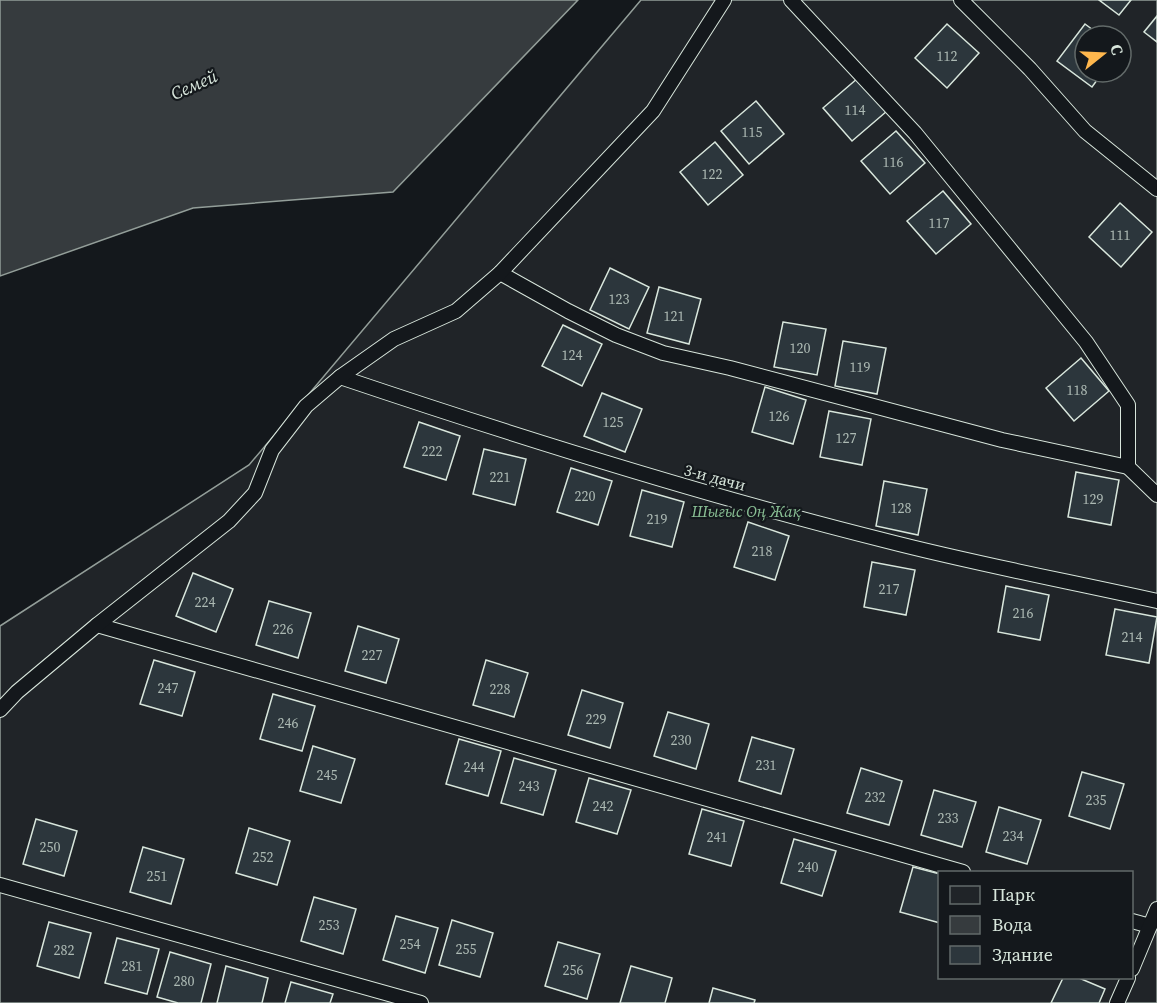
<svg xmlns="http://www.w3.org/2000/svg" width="1157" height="1003" font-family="'Source Serif 4',serif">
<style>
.green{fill:#202428;stroke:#939e99;stroke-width:1.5;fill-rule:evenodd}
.water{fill:#363b3e;stroke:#939e99;stroke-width:1.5}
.building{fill:#2c363c;stroke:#d8e6dc;stroke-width:1.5}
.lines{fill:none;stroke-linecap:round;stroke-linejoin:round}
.service-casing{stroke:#d8e6dc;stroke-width:16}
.service{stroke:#14181c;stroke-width:14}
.labels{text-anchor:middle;stroke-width:4.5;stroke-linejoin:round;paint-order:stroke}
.number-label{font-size:14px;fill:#adbab4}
.street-label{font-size:16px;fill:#d8e6dc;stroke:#14181c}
.park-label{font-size:16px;font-style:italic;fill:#8ac095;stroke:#14181c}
.water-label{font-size:18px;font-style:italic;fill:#d8e6dc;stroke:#14181c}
</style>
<rect width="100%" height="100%" fill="#14181c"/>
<path class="green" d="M641,0H1157V1003H0V626L249,465ZM1085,36H1121V72H1085ZM940,872H1132V978H940Z"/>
<path class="water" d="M0,0H578L393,192L193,208L0,276Z"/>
<g class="building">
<path d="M1099,0H1131L1119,15Z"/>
<path d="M1157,16V42L1144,32Z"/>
<path d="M947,24L979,53L947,88L915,58Z"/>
<path d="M1085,24L1101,36H1085V72H1103L1092,87L1057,61Z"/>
<path d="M858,78L887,111L852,141L823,108Z"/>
<path d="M756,101L784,134L749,164L721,131Z"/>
<path d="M896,131L925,163L890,194L861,161Z"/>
<path d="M715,142L743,175L708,205L680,172Z"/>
<path d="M943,191L971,224L936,254L907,221Z"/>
<path d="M1120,203L1152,232L1121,267L1089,237Z"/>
<path d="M610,268L649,287L629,329L590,310Z"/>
<path d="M659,287L701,299L689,344L647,333Z"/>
<path d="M783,322L826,329L817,375L774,367Z"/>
<path d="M563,325L602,344L582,386L542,366Z"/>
<path d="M843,341L886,348L877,394L835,386Z"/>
<path d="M1081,358L1109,391L1074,421L1046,388Z"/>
<path d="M765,387L806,400L793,444L752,432Z"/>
<path d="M602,393L642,409L625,452L584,436Z"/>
<path d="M829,411L871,419L862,465L820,457Z"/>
<path d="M419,422L460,436L446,480L404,467Z"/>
<path d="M484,449L526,459L515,505L473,494Z"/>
<path d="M571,468L612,481L598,525L557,512Z"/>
<path d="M1076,472L1119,480L1111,525L1068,517Z"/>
<path d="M884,481L927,489L918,535L876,526Z"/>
<path d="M642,490L684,502L672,547L630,536Z"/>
<path d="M748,522L789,536L775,580L734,567Z"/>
<path d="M872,562L915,570L906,615L864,607Z"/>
<path d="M193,573L233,589L216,632L176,616Z"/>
<path d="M1006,586L1049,595L1040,640L998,632Z"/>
<path d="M269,601L311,613L298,658L256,645Z"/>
<path d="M1115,609L1157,617L1149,663L1106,655Z"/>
<path d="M358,626L399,639L386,683L345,671Z"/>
<path d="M154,660L195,672L182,716L140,704Z"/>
<path d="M486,660L528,673L514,717L473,705Z"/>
<path d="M582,690L623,703L610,748L568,735Z"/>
<path d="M273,694L315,706L302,751L260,739Z"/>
<path d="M668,712L709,724L696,769L654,756Z"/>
<path d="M752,737L794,749L781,794L739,781Z"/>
<path d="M459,739L501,751L488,796L446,784Z"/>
<path d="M313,746L355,759L341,803L300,791Z"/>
<path d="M514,758L556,770L543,815L501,803Z"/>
<path d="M861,768L902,781L889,825L847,813Z"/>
<path d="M1082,772L1124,784L1110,829L1069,816Z"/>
<path d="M589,778L631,790L617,834L576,822Z"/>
<path d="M934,790L976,802L962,847L921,835Z"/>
<path d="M999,807L1041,820L1027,864L986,852Z"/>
<path d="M702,809L744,821L731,866L689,854Z"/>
<path d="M36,819L77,831L64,876L23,864Z"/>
<path d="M249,828L290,841L277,885L236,873Z"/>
<path d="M794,839L836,851L822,896L781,883Z"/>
<path d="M143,847L184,859L171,904L130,892Z"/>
<path d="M913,867L940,874V923L900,912Z"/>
<path d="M314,897L356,909L343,954L301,941Z"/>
<path d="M396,916L438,928L425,973L383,960Z"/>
<path d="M452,920L493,933L480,977L439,965Z"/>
<path d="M49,922L91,933L79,978L37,966Z"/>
<path d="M117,938L159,949L147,994L105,983Z"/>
<path d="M558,942L600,954L587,999L545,986Z"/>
<path d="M170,952L211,964L201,1003H178L157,997Z"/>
<path d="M226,966L268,978L262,1003H217Z"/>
<path d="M631,966L672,978L665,1003H620Z"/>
<path d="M1063,978H1079L1105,989L1099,1003H1051Z"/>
<path d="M291,982L333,994L330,1003H285Z"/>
<path d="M713,988L755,1000L754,1003H709Z"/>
</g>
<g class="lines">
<g class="service-casing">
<g id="service">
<path d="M791,0L915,133L1086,342L1128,405V467L1157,495"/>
<path d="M961,0L1030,69L1085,131L1157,189"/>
<path d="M500,273L568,311L616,335L663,353L730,368L1002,440L1128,467"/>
<path d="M340,377C521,438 702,495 887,541C976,564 1067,581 1157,601"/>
<path d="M97,625L963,872"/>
<path d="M0,710L17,692L97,625L229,521L255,493L272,450L306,406L340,377L394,339L456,311L500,273L653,111L724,0"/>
<path d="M0,885L421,1003"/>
<path d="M1132,921L1150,926"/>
<path d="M1132,969L1157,909"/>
<path d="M1117,1003L1128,978"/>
</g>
</g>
<use href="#service" class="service"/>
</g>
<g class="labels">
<g class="number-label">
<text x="947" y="61">112</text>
<text x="855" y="115">114</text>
<text x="752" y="137">115</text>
<text x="893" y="167">116</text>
<text x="712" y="179">122</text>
<text x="939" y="228">117</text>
<text x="1120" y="240">111</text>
<text x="619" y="304">123</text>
<text x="674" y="321">121</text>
<text x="800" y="353">120</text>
<text x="572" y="360">124</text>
<text x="860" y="372">119</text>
<text x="1077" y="395">118</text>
<text x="779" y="421">126</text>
<text x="613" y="427">125</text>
<text x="846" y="443">127</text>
<text x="432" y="456">222</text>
<text x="500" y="482">221</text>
<text x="585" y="501">220</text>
<text x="1093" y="504">129</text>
<text x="901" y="513">128</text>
<text x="657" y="524">219</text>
<text x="762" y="556">218</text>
<text x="889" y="594">217</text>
<text x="205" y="607">224</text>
<text x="1023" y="618">216</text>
<text x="283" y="634">226</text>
<text x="1132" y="642">214</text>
<text x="372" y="660">227</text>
<text x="168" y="693">247</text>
<text x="500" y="694">228</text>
<text x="596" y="724">229</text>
<text x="288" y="728">246</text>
<text x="681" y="745">230</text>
<text x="766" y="770">231</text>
<text x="474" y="772">244</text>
<text x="327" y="780">245</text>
<text x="529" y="791">243</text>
<text x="875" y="802">232</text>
<text x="1096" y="805">235</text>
<text x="603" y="811">242</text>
<text x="948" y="823">233</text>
<text x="1013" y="841">234</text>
<text x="717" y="842">241</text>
<text x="50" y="852">250</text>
<text x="263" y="862">252</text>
<text x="808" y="872">240</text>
<text x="157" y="881">251</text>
<text x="329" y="930">253</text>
<text x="410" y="949">254</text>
<text x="466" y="954">255</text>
<text x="64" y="955">282</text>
<text x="132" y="971">281</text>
<text x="573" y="975">256</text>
<text x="184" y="986">280</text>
</g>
<g class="street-label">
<text transform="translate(715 477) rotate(15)" y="6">3-и дачи</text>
</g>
<g class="park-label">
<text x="746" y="517">Шығыс Оң Жақ</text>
</g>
<g class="water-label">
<text transform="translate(194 85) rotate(-24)" y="6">Семей</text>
</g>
</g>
<rect x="938" y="871" width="195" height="108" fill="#14181c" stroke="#626a69" stroke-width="1.5"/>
<rect x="950" y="886" width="30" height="18" fill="#202428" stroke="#626a69" stroke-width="1.5"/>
<text x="992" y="901" font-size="18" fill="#d8e6dc">Парк</text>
<rect x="950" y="916" width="30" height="18" fill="#363b3e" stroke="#626a69" stroke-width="1.5"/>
<text x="992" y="931" font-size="18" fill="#d8e6dc">Вода</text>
<rect x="950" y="946" width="30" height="18" fill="#2c363c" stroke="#626a69" stroke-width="1.5"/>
<text x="992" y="961" font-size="18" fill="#d8e6dc">Здание</text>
<g transform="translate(1103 54) rotate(72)"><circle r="28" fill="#14181c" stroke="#626a69" stroke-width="1.5"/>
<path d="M0-4.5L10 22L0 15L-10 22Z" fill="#ffb74d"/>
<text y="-9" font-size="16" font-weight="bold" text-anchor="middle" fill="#d8e6dc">С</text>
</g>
</svg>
